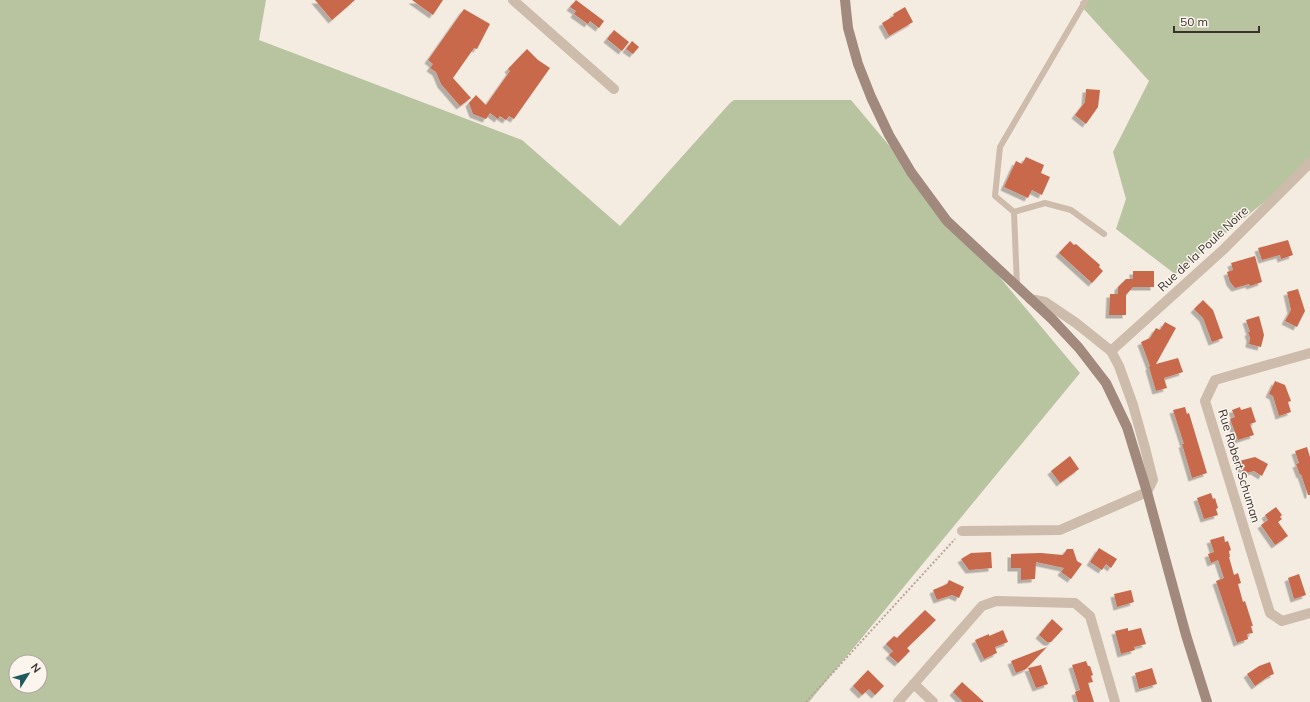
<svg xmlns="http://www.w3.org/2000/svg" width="1310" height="702" font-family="Mulish,sans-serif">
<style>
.green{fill:#b8c4a0;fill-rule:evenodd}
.building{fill:#c8694b;filter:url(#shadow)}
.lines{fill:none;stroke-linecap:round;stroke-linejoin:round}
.path{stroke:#b9a596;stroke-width:2;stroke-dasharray:2 2;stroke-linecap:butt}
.lane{stroke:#cdbbac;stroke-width:6}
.street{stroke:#cdbbac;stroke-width:10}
.secondary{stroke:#a18a7d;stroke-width:10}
.labels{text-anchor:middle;stroke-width:3;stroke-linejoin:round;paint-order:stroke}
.street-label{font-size:12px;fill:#3b302b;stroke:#fbf5ee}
</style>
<defs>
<filter id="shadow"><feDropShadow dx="-3.5" dy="3.5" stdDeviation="0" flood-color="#0004"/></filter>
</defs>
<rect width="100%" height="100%" fill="#f4ebe1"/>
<g class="green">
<path d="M0,0H266L259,40L522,140L620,226L730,103L734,100H851L1080,373L809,702H0ZM16,662H40V686H16Z"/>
<path d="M1083,0H1310V160L1283,187L1175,274L1116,229L1126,199L1113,152L1149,81L1082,7L1080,2Z"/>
</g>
<g class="building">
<path d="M315,0H355L332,20Z"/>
<path d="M412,0H443L433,15Z"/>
<path d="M576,0L604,21L599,28L590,21L588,24L574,14L576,11L570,7Z"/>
<path d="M905,7L913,22L889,36L882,23L894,16L893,14Z"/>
<path d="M464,9L490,24L477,49L474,48L453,78L471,98L460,106L441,84L436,72L430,68L433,64L428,60Z"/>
<path d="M614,30L629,42L622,51L607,39Z"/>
<path d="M632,41L639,47L633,54L626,49Z"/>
<path d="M527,49L538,60L550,68L514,119L509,116L506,120L500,116L498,119L490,113L486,119L473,114L469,103L476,95L486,105L510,71L508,69Z"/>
<path d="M1086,89L1100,90L1098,107L1086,124L1075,115L1085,102Z"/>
<path d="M1026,157L1044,165L1041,173L1050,177L1042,195L1032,190L1028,198L1004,187L1016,161L1022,164Z"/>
<path d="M1288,240L1293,255L1281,259L1280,255L1262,260L1258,248Z"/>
<path d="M1070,241L1074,245L1076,244L1100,265L1099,267L1103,271L1092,283L1059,253Z"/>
<path d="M1255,256L1262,282L1250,286L1249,284L1235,288L1230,282L1227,272L1233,270L1231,263Z"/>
<path d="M1133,271H1154V287H1133L1126,295V315H1109L1110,294H1118V287L1126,279H1133Z"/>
<path d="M1298,289L1305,311L1297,327L1285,321L1291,310L1287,292Z"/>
<path d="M1203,300L1213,310L1223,338L1212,342L1203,318L1194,309Z"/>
<path d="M1259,316L1264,335L1261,347L1249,344L1250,338L1248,332H1250L1246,320Z"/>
<path d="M1165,322L1176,328L1156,364L1178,358L1183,372L1164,378L1167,388L1156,391L1149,367L1150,366L1141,342L1150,338L1156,328L1160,330Z"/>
<path d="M1275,381L1285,385L1291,401L1288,402L1291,412L1279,416L1273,396L1269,394Z"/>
<path d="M1185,407L1187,414L1189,413L1207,473L1192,478L1182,444H1184L1173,410Z"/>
<path d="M1240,407L1241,410L1251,407L1256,422L1250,424L1254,435L1238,440L1230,419L1235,417L1232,410Z"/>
<path d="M1307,447L1310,457V495H1308L1301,474L1300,475L1296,464L1299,463L1295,451Z"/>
<path d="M1070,456L1079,469L1060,483L1051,471Z"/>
<path d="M1255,457L1268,464L1262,476L1254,471L1243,474L1239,461Z"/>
<path d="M1211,493L1213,499L1215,498L1218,508L1216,509L1218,515L1204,519L1197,498Z"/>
<path d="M1276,507L1282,515L1280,517L1282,519L1278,522L1288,536L1275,545L1261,525L1268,520L1265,515Z"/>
<path d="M1224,536L1225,542L1228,541L1231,550L1229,551L1230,557H1229L1234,575L1238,573L1241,583L1238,584L1243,602L1245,601L1253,626H1251L1253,633L1247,634L1248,639L1237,643L1216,581L1224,578L1218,560L1211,563L1208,554L1214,552L1210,540Z"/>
<path d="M1099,548L1117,559L1111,568L1106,564L1102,570L1090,562Z"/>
<path d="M1067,549H1073L1077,561L1082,564L1071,579L1061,572L1064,568L1036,562L1035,579L1021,580V568H1011V554L1041,553L1063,555Z"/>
<path d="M991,552L992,568L969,570L961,559L971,553Z"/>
<path d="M1299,574L1306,595L1294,599L1288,578Z"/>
<path d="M949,580L964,587L959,598L952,595L937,600L933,590L947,584Z"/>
<path d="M1131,590L1134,602L1117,607L1114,594Z"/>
<path d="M925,610L936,620L907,648L910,651L898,663L889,655L893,651L886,644L894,636L897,638Z"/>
<path d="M1052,619L1063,629L1051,642H1047L1039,635Z"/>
<path d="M1128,628V631L1141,628L1146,644L1134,647L1135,650L1121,654L1115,631Z"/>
<path d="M1003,630L1008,642L995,647L997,653L984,659L975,640L989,634V636Z"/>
<path d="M1047,647L1026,669L1016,673L1011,661Z"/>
<path d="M1086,661L1088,666H1090L1093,675L1091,676L1093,682L1088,683L1094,702H1078L1075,692L1080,690L1072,665Z"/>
<path d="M1270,662L1274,674L1269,676L1255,686L1247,674L1259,666Z"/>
<path d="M1041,665L1048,684L1036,688L1028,668Z"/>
<path d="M1152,668L1157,684L1139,689L1135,673Z"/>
<path d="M868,670L884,686L875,695L869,689L862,695L853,686Z"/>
<path d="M962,682L984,702H963L953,692Z"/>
</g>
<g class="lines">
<path class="path" d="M806,702L955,539"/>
<g class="lane">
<path d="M1014,212L995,196L1000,147L1086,0"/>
<path d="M1017,286L1014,212L1045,203L1071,210L1104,234"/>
</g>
<g class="street">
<path d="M513,0L614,89"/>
<path d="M1111,351L1224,249L1310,163"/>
<path d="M1310,353L1215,380L1205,401L1270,613L1282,621L1310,613"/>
<path d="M962,531L1060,530L1147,492L1153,480L1145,448L1133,405L1119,366L1111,351L1076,323L1045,302L1030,299"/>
<path d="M914,684L933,702"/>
<path d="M898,702L982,606L996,601L1075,603L1090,616L1115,702"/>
</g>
<path class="secondary" d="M845,0L848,28L858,64L871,97L889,135L911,172L947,221L1052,319L1079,348L1106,383L1127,427L1147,492L1186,635L1207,702"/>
</g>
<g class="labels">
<g class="street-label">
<text transform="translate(1203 249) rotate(-43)" y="4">Rue de la Poule Noire</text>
<text transform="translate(1239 466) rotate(73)" y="4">Rue Robert Schuman</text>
</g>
</g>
<g transform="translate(28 674) rotate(53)"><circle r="19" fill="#fbf5ee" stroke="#aea6a0"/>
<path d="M0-3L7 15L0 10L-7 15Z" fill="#1f5a5e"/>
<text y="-6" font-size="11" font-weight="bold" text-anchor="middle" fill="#3b302b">N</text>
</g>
<path d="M1174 26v6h85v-6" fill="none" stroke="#3b302b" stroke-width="2"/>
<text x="1180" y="26" font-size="12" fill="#3b302b" stroke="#fbf5ee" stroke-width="3" paint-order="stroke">50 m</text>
</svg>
